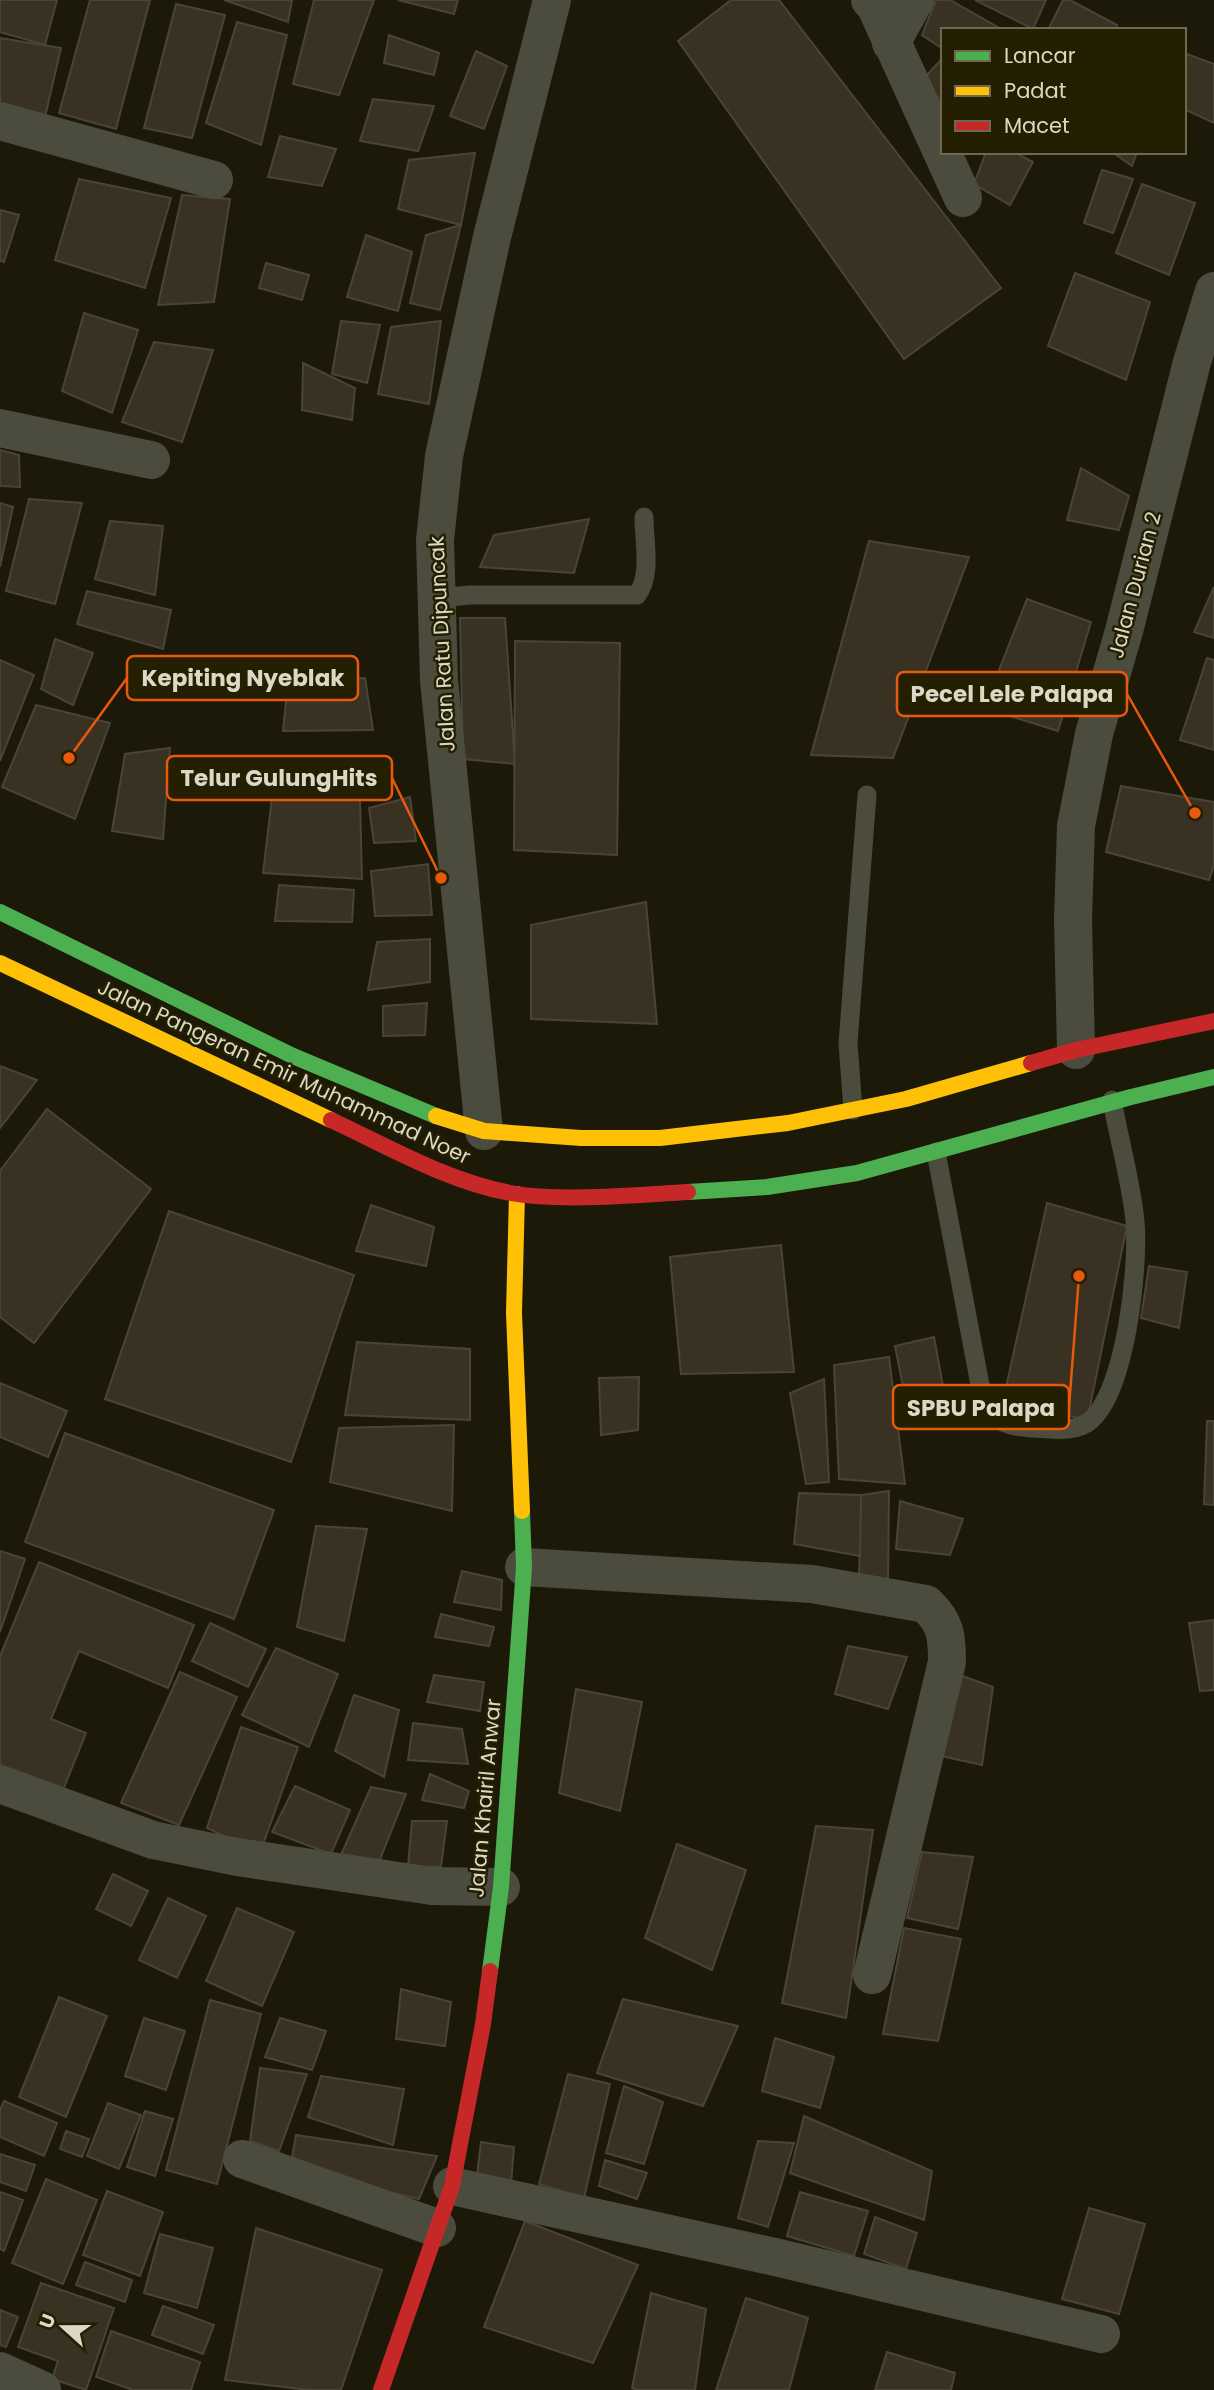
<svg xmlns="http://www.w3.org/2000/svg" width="1214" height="2390" font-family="Poppins,sans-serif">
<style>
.building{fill:#393223;stroke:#4a4438;stroke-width:2}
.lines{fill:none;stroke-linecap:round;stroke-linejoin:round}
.lane{stroke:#4b4c3d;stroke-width:19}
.street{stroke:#4b4c3d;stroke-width:38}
.fast{stroke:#4caf50;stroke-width:16}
.slow{stroke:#ffc107;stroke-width:16}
.jam{stroke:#c62828;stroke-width:16}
.labels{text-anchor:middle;stroke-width:5;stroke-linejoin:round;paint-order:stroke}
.street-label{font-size:21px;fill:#dad8c6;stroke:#241f01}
.leader{fill:none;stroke:#e8590c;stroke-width:2.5}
.callout-dot{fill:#e8590c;stroke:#241f01;stroke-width:2.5}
.callout{fill:#241f01;stroke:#e8590c;stroke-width:2.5}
.callout-label{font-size:23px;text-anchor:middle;font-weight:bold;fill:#dad8c6}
</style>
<rect width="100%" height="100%" fill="#1c1909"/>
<g class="building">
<path d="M0,0H57L45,45L0,32Z"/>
<path d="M90,0H150L116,129L59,113Z"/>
<path d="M224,0H292L288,22Z"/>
<path d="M314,0H374L339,95L293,84Z"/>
<path d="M398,0H458L454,14Z"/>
<path d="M731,0H779L1001,288L904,359L678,41Z"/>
<path d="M936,0H950L1003,30H943V49L922,35Z"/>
<path d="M975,0H1046L1033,29Z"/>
<path d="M1063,0H1070L1117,25L1115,30H1048Z"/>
<path d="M176,4L225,15L192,138L144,128Z"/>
<path d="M237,22L287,35L261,145L206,123Z"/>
<path d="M389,35L439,53L434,75L384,63Z"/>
<path d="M0,38L61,48L45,117L0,105Z"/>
<path d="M476,51L507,66L484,129L450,116Z"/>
<path d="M1184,53L1214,64V123L1184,109Z"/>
<path d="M941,60L943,62V103L922,80Z"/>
<path d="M373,99L434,106L418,151L360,141Z"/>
<path d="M280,136L336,149L322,186L268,177Z"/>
<path d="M986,152H1014L1033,162L1010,205L974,184Z"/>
<path d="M1112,152H1137L1132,166Z"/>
<path d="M475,153L461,225L398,209L409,160Z"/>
<path d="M1102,170L1133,179L1113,233L1084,223Z"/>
<path d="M79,179L171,198L145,288L55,260Z"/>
<path d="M1142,184L1195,203L1169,275L1116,253Z"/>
<path d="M182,195L230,199L214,302L158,305Z"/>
<path d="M0,210L19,215L4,262L0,261Z"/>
<path d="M461,225L440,310L410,303L426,235Z"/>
<path d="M366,235L412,252L398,311L347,297Z"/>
<path d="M266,263L309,275L302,300L259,288Z"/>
<path d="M1075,273L1150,302L1126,380L1048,346Z"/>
<path d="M84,313L138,330L112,413L62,391Z"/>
<path d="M341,321L380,325L367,383L332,374Z"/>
<path d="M441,321L429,404L378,394L391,327Z"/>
<path d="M154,342L213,350L182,442L122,422Z"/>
<path d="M303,363L355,388L352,420L302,410Z"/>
<path d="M0,450L19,455L20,487L0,486Z"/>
<path d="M1081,468L1129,496L1119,530L1067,520Z"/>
<path d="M29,499L82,503L55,604L6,591Z"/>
<path d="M0,503L13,507L0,567Z"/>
<path d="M589,519L574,573L480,567L494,535Z"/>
<path d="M110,521L163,526L155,595L95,579Z"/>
<path d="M869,541L969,557L893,758L811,755Z"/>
<path d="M1214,587V638L1194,632Z"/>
<path d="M87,591L171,610L163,649L77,624Z"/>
<path d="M1027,599L1091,622L1058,731L984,708Z"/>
<path d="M460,618H505L515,764L463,759Z"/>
<path d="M55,639L93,653L73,705L41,689Z"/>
<path d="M515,641L620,643L617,855L514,850Z"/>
<path d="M1207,658L1214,660V750L1180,740Z"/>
<path d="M0,660L34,675L0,761Z"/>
<path d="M365,678L373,730L283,731L288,681Z"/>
<path d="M36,705L110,723L75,819L2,787Z"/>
<path d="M170,748L163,839L112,831L125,754Z"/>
<path d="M1121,786L1214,802V865L1209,880L1106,852Z"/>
<path d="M410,797L416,841L374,843L369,808Z"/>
<path d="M272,798H360L362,879L263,873Z"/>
<path d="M428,864L432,915L375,916L371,871Z"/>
<path d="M279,885L354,890L352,922L275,921Z"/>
<path d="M646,902L657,1024L531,1019V925Z"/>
<path d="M430,939V982L368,990L377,942Z"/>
<path d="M427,1003L425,1035L383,1036V1006Z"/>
<path d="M0,1066L37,1080L0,1128Z"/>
<path d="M47,1109L151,1189L34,1343L0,1317V1171Z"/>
<path d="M1047,1203L1127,1226L1087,1421L1004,1396Z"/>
<path d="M371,1205L434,1227L426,1266L356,1251Z"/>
<path d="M169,1211L354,1275L291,1462L105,1399Z"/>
<path d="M781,1245L794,1372L681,1374L670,1257Z"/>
<path d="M1149,1266L1187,1272L1179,1328L1141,1318Z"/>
<path d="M934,1337L949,1419L911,1427L895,1346Z"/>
<path d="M357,1342L470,1349V1420L345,1415Z"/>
<path d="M889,1357L905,1484L839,1479L834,1365Z"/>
<path d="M639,1377L638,1430L601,1435L599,1378Z"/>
<path d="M824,1379L829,1482L806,1484L790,1393Z"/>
<path d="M0,1383L67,1411L48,1457L0,1437Z"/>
<path d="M1207,1421H1214V1505L1204,1504Z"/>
<path d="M454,1425L452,1511L330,1482L339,1428Z"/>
<path d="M65,1433L274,1510L234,1619L25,1542Z"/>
<path d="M889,1491L888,1586L859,1582L861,1495Z"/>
<path d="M799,1493L861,1495L860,1556L794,1544Z"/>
<path d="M900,1501L963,1519L950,1555L896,1549Z"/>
<path d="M316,1526L367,1529L344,1641L297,1627Z"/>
<path d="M0,1551L25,1559L0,1632Z"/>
<path d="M39,1562L194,1625L168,1688L79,1651L51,1719L86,1733L61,1795L0,1770V1656Z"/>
<path d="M462,1571L502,1580L501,1610L454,1602Z"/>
<path d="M441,1614L494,1627L489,1646L435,1637Z"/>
<path d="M1214,1620V1690L1200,1691L1189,1623Z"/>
<path d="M210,1623L266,1649L248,1687L192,1661Z"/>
<path d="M848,1646L907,1657L888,1709L835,1694Z"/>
<path d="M276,1648L338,1674L309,1747L242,1715Z"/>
<path d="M180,1672L237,1697L179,1825L121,1803Z"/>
<path d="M957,1674L993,1687L982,1765L941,1756Z"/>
<path d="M434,1675L484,1682L480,1711L427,1702Z"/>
<path d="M576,1689L642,1702L620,1811L559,1793Z"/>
<path d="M354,1695L399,1710L384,1777L335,1751Z"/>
<path d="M413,1723L462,1729L468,1764L408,1760Z"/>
<path d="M241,1727L298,1747L260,1853L207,1828Z"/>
<path d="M430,1774L469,1791L464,1808L422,1800Z"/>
<path d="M295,1786L350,1810L331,1854L272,1832Z"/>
<path d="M371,1787L406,1794L377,1867L341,1855Z"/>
<path d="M412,1821H447L441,1867L408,1866Z"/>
<path d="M816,1826L873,1830L846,2018L782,2003Z"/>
<path d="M677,1844L746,1870L712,1970L645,1938Z"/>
<path d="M922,1852L973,1857L958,1929L907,1918Z"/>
<path d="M113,1874L148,1891L131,1926L96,1909Z"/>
<path d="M168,1898L206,1916L177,1978L139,1960Z"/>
<path d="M237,1908L294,1932L262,2006L206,1981Z"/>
<path d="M904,1928L961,1939L938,2041L883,2034Z"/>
<path d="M401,1989L451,2002L445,2046L396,2039Z"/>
<path d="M59,1997L107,2016L66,2117L19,2097Z"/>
<path d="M623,1999L738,2026L703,2106L597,2073Z"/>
<path d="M210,2000L261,2014L217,2184L166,2170Z"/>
<path d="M144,2018L185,2031L166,2090L125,2076Z"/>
<path d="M280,2018L326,2031L312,2070L265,2057Z"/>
<path d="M775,2038L834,2057L820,2108L762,2091Z"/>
<path d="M260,2068L307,2074L279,2151L250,2141Z"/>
<path d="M568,2074L610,2084L584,2198L539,2184Z"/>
<path d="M321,2076L404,2089L393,2145L308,2117Z"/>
<path d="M624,2086L663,2102L644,2164L606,2153Z"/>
<path d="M4,2101L57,2123L44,2156L0,2137V2110Z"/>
<path d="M108,2103L141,2115L119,2169L87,2156Z"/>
<path d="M145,2111L173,2119L155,2176L127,2167Z"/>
<path d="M804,2116L932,2171L924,2220L790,2173Z"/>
<path d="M66,2131L89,2139L82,2157L60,2149Z"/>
<path d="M296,2135L437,2156L419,2199L290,2169Z"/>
<path d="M758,2141L794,2143L768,2227L738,2218Z"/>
<path d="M481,2142L514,2147L511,2184L477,2175Z"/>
<path d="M0,2154L35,2165L26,2191L0,2182Z"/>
<path d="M605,2160L647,2173L637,2199L599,2186Z"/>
<path d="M46,2179L97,2200L63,2284L12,2263Z"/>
<path d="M107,2191L163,2212L140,2276L83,2255Z"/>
<path d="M0,2192L23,2200L4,2251L0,2249Z"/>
<path d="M800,2192L868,2211L854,2256L787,2236Z"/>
<path d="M1089,2208L1145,2224L1119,2314L1062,2299Z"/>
<path d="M875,2217L917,2233L906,2269L864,2254Z"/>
<path d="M525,2221L638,2265L593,2363L484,2327Z"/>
<path d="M256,2228L382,2270L341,2390H309L225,2380Z"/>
<path d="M160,2234L213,2248L197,2308L144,2293Z"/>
<path d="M85,2262L132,2280L125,2302L76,2285Z"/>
<path d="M41,2283L114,2308L86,2390L52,2379L58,2361L18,2347Z"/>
<path d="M651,2293L706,2309L695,2390H637L632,2388Z"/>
<path d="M746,2298L808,2318L789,2390H716Z"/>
<path d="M163,2306L214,2325L203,2354L152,2335Z"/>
<path d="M0,2310L18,2317L6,2347L0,2345Z"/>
<path d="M111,2331L200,2362L191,2390H133L96,2377Z"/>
<path d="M887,2352L955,2373L951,2390H875Z"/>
</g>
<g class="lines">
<g class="lane">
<path d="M437,598L470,595H637C652,575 644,542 644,517"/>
<path d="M853,1110L848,1043L867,795"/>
<path d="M936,1152L984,1406C1001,1429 1024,1428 1051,1429C1062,1430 1077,1429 1087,1423C1126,1397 1139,1265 1135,1221C1131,1181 1119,1140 1112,1100"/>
</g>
<g class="street">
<path d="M870,0L876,7L963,198"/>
<path d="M891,43L915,0"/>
<path d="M0,121L214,180"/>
<path d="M0,428L151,460"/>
<path d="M1076,1050L1073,920L1076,826L1094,734L1124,631L1192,362L1214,291"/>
<path d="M484,1131L439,680L435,540L444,456L492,237L552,0"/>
<path d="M524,1567L812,1584L926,1604C946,1623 947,1636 947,1662L872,1975"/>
<path d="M0,1784L153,1840L237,1857L432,1886L501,1887"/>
<path d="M242,2159L437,2228"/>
<path d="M452,2186L775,2257L1101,2334"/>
<path d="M0,2371L42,2390"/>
</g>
<g class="fast">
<path d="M0,912L293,1056L436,1116"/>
<path d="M688,1192L767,1187L857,1173L1131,1097L1214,1077"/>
<path d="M490,1971L501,1887L524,1567L522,1511"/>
</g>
<g class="slow">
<path d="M0,963L331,1120"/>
<path d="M436,1116L484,1131L581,1138H660L788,1123L906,1099L1031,1063"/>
<path d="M517,1194L514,1313L522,1511"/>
</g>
<g class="jam">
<path d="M1031,1063L1076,1050L1214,1021"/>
<path d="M331,1120C389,1147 447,1181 510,1193C561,1202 634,1195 688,1192"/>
<path d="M381,2390L452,2186L483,2024L490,1971"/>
</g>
</g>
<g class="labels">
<g class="street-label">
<text transform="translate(1135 585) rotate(-75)" y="7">Jalan Durian 2</text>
<text transform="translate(442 644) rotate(-93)" y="7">Jalan Ratu Dipuncak</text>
<text transform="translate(284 1072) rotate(25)" y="7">Jalan Pangeran Emir Muhammad Noer</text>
<text transform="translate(485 1798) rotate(-85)" y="7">Jalan Khairil Anwar</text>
</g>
</g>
<path class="leader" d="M69 758L127 678M1195 813L1127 694M441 878L392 778M1079 1276L1069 1407"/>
<g class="callout-dot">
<circle cx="69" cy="758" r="7"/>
<circle cx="1195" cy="813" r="7"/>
<circle cx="441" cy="878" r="7"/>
<circle cx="1079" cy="1276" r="7"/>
</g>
<g class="callout">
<rect x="127" y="656" width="231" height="44" rx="7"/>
<rect x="897" y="672" width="230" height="44" rx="7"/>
<rect x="167" y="756" width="225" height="44" rx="7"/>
<rect x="893" y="1385" width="176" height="44" rx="7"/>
</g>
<g class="callout-label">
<text x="243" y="686">Kepiting Nyeblak</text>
<text x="1012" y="702">Pecel Lele Palapa</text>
<text x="279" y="786">Telur GulungHits</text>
<text x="981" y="1416">SPBU Palapa</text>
</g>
<rect x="941" y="28" width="245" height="126" fill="#241f01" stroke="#6d6950" stroke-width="2"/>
<rect x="955" y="51" width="35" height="10" fill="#4caf50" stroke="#6d6950" stroke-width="2"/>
<text x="1004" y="63" font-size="21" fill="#dad8c6">Lancar</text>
<rect x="955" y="86" width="35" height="10" fill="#ffc107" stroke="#6d6950" stroke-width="2"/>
<text x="1004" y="98" font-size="21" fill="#dad8c6">Padat</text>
<rect x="955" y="121" width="35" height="10" fill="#c62828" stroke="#6d6950" stroke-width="2"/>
<text x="1004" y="133" font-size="21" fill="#dad8c6">Macet</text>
<g transform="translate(63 2327) rotate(291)" stroke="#241f01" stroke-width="5" paint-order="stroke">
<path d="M0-5L12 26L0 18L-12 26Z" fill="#dad8c6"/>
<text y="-10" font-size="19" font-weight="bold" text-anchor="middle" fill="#dad8c6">U</text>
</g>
</svg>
